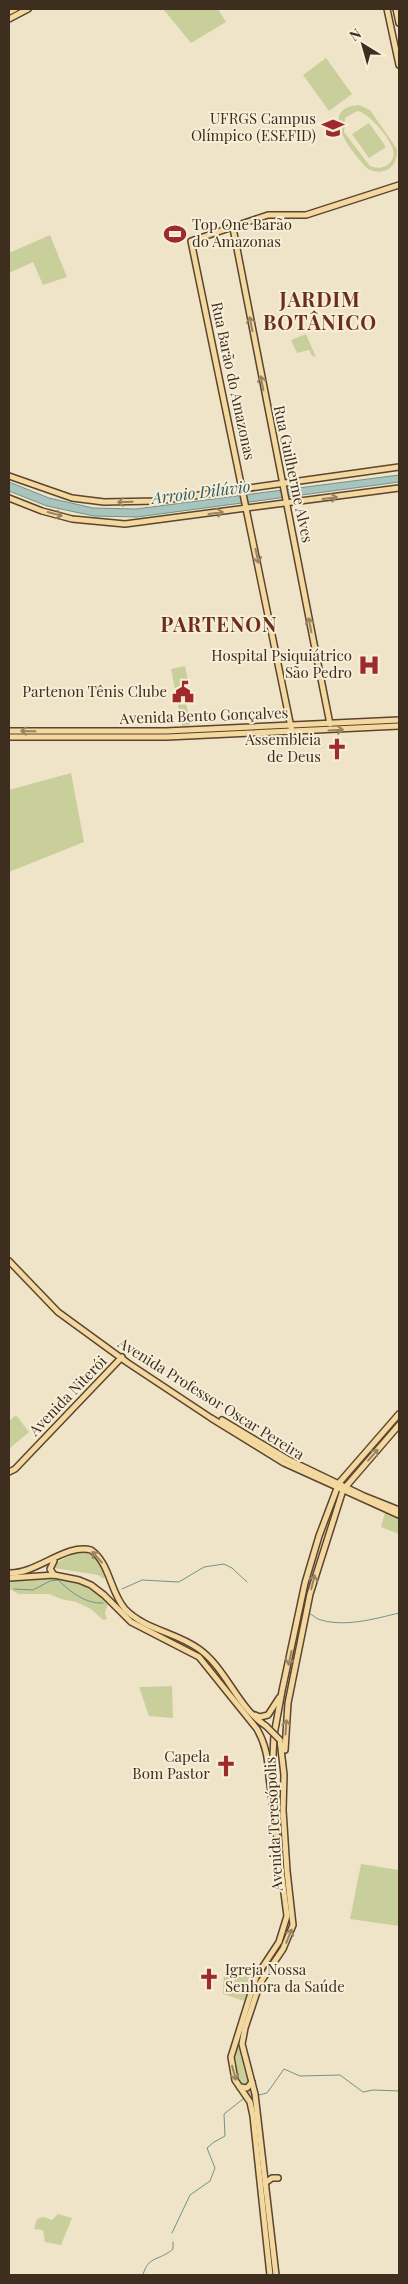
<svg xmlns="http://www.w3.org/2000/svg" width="408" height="2284" font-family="'Playfair Display',serif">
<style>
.green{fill:#c9cf9b;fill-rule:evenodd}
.water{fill:#a9c4bc;stroke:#6f938a}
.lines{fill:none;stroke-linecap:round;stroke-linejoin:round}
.stream{stroke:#6f938a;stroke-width:1}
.major-casing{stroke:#5b4430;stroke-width:8}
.major{stroke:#f3d9a0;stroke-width:5}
.major-bridge-casing{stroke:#5b4430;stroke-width:8;stroke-linecap:butt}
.major-bridge{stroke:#f3d9a0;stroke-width:5}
.oneway{stroke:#988460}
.labels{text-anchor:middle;stroke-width:4;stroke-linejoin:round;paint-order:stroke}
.poi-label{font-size:15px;fill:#3d2e20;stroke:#f7eed8;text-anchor:end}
.street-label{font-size:15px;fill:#3d2e20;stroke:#f7eed8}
.water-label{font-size:16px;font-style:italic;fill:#2f5d5a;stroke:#f7eed8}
.district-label{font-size:20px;font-weight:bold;letter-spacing:1px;fill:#6b2e1e;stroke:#f7eed8}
</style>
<rect width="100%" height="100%" fill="#f0e4c8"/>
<g class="green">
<path d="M165,9H218L226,22L191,43L164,10Z"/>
<path d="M326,58L352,94L329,111L303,75Z"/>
<path d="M359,105L370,110L397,149C398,167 384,177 368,169C354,155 315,108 359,105ZM357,111C368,112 391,139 393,150C396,165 381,171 370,166L344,132L345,118Z"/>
<path d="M369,123L386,147L369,158L352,134Z"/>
<path d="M50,235L67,277L43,285L33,262L9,273V253Z"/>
<path d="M306,334L316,357L312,356L309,350L297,353L291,340Z"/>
<path d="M185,666L192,700L186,702L190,725L182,726L171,669Z"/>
<path d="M71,773L84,842L9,872V790Z"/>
<path d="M16,1415L29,1432L9,1449V1421Z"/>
<path d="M385,1512L399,1517V1534L381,1527Z"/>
<path d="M85,1552C97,1556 101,1565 105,1576L104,1579L98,1575L54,1568L55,1564C65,1558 74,1551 85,1552Z"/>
<path d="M53,1579C73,1580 96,1587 108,1604L105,1613L107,1619L103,1620L91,1609L76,1602L61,1599L49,1594H19L9,1589V1581Z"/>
<path d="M172,1686L173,1718L149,1716L139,1687Z"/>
<path d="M361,1864L399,1870V1926L350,1919Z"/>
<path d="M247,1971L252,1975L244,2001L223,1994L224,1972Z"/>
<path d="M239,2037L243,2064L253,2102C237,2078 228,2067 239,2037Z"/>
<path d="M58,2214L72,2218L61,2245L45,2242L43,2230L34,2229L37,2219L43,2217L52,2220Z"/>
</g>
<path class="water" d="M399,475V482L137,517L94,516L47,506L9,491V482L49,498L93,508L136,509Z"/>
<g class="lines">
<g class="stream">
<path d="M14,1589L33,1590L50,1581L58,1580C71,1592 85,1604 103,1603"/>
<path d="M122,1589L142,1580L179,1582L204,1567L224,1564L232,1568L247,1582"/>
<path d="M308,1613C312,1614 314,1617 318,1619C343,1628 374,1619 399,1613"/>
<path d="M259,2095L267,2093L284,2069L300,2076L340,2075L363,2092L373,2090L399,2091"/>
<path d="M172,2233L190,2195L210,2181L215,2168L207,2148L214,2142L225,2136L224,2114L243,2099"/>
<path d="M143,2275C148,2255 160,2261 173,2249V2242"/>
</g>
<g class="major-casing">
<g id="major">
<path d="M387,9L399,65"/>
<path d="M396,9L399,23"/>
<path d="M9,12L15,9"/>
<path d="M9,19L28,9"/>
<path d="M233,228C265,394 297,559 330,724"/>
<path d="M9,476L72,498L104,502L157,501L399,467"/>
<path d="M9,498L42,511L72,519L125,524L399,488"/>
<path d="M9,731H166L399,720"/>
<path d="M292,732L191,241L268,215H306L399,185"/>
<path d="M9,737H167L399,726"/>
<path d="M9,1261L58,1312L128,1363L211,1418L284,1463L399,1515"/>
<path d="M222,1420L287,1459L364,1496L399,1510"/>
<path d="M9,1472L15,1469L122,1357"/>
<path d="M54,1561L50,1569L54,1575"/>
<path d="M9,1573C37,1574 66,1543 91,1550C110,1563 110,1592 125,1609C145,1630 176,1632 199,1649C226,1668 237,1707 266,1726"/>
<path d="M9,1578L54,1575L79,1580L91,1585L104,1595L131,1622L199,1657L257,1729C266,1745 268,1759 269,1777L287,1916L279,1942L256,1977L231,2057L235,2080L250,2102L253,2116L270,2275"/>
<path d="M255,1715L260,1717L268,1715L279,1698"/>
<path d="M285,1750L288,1703L310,1594L343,1490L399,1425"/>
<path d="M272,1776L274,1735L282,1691L305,1583L319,1536L339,1483L399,1414"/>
<path d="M240,2087L247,2088L252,2082"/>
<path d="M265,2183L272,2178H278"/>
<path d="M276,2275L255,2094L242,2044L245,2028L260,1983L283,1949L293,1925L287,1871L283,1810L284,1775L280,1740"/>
</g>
</g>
<use href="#major" class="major"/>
<g class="major-bridge-casing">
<path id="major-bridge" d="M266,1726L280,1740"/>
</g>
<use href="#major-bridge" class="major-bridge"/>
</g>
<defs><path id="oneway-shaft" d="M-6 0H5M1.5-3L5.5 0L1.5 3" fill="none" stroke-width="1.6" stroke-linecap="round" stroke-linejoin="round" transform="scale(1.25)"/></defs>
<g class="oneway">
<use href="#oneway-shaft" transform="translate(251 324) rotate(-101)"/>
<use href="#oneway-shaft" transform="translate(262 383) rotate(-101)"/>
<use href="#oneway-shaft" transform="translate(330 498) rotate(-7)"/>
<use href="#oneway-shaft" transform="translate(125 502) rotate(178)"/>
<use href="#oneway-shaft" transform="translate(216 513) rotate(-8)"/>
<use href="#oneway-shaft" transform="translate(55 514) rotate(15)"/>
<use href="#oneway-shaft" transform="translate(257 556) rotate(78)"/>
<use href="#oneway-shaft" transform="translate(310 625) rotate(-101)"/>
<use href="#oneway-shaft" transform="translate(336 730) rotate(-3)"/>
<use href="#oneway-shaft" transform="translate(28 731) rotate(-179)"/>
<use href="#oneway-shaft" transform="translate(373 1455) rotate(-49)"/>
<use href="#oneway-shaft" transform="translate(97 1557) rotate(-132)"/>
<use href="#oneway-shaft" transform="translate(313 1582) rotate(-76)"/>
<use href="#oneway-shaft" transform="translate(290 1658) rotate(102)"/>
<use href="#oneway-shaft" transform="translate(286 1727) rotate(-86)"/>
<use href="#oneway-shaft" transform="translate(289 1936) rotate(-68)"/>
<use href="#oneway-shaft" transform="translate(234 2073) rotate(75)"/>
</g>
<defs>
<g id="university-bare" transform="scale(1.725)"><path d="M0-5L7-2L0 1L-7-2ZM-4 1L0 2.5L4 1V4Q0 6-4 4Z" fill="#9e2a2b" stroke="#f7eed8" stroke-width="2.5" paint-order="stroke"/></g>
<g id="stadium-bare" transform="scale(1.725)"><path d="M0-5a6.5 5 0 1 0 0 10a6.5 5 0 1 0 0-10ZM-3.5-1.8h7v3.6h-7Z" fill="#9e2a2b" stroke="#f7eed8" stroke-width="2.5" paint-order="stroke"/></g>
<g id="hospital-bare" transform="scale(1.725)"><path d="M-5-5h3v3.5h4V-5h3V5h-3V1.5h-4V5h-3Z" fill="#9e2a2b" stroke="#f7eed8" stroke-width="2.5" paint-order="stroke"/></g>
<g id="civic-bare" transform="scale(1.725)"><path d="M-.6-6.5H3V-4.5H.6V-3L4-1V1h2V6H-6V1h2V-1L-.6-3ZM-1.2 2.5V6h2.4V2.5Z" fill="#9e2a2b" stroke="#f7eed8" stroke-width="2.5" paint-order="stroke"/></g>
<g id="church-bare" transform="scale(1.725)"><path d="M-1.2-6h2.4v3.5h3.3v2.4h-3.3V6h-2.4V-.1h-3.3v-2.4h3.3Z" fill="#9e2a2b" stroke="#f7eed8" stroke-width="2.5" paint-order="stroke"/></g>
</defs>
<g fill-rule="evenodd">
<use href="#university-bare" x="333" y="128"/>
<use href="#stadium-bare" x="175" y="234"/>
<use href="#hospital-bare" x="369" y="665"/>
<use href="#civic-bare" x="183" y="692"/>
<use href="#church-bare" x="337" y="749"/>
<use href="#church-bare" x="226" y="1766"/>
<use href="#church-bare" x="209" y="1979"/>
</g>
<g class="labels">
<g class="poi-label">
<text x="316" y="124">UFRGS Campus<tspan x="316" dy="17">Olímpico (ESEFID)</tspan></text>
<text x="192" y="230" text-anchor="start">Top One Barão<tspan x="192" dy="17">do Amazonas</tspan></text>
<text x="352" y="661">Hospital Psiquiátrico<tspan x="352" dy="17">São Pedro</tspan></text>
<text x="167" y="697">Partenon Tênis Clube</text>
<text x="321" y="745">Assembleia<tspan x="321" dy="17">de Deus</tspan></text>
<text x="210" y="1762">Capela<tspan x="210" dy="17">Bom Pastor</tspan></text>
<text x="225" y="1975" text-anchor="start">Igreja Nossa<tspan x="225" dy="17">Senhora da Saúde</tspan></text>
</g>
<g class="street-label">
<text transform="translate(233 381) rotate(78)" y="5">Rua Barão do Amazonas</text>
<text transform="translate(293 474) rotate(78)" y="5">Rua Guilherme Alves</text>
<text transform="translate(204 716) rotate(-2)" y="5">Avenida Bento Gonçalves</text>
<text transform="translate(68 1396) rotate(-46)" y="5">Avenida Niterói</text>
<text transform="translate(211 1399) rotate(32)" y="5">Avenida Professor Oscar Pereira</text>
<text transform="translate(274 1824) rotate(-93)" y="5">Avenida Teresópolis</text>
</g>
<g class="water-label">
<text transform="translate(201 492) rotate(-7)" y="6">Arroio Dilúvio</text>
</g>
<g class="district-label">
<text x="320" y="307">JARDIM<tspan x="320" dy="23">BOTÂNICO</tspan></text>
<text x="219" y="632">PARTENON</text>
</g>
</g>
<rect width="408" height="2284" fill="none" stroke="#3d2e20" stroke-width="20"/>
<g transform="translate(363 45) rotate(323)" stroke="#f7eed8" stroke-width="4" paint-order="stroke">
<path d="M0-4L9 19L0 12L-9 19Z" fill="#3d2e20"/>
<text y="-8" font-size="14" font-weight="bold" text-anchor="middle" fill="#3d2e20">N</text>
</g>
</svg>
